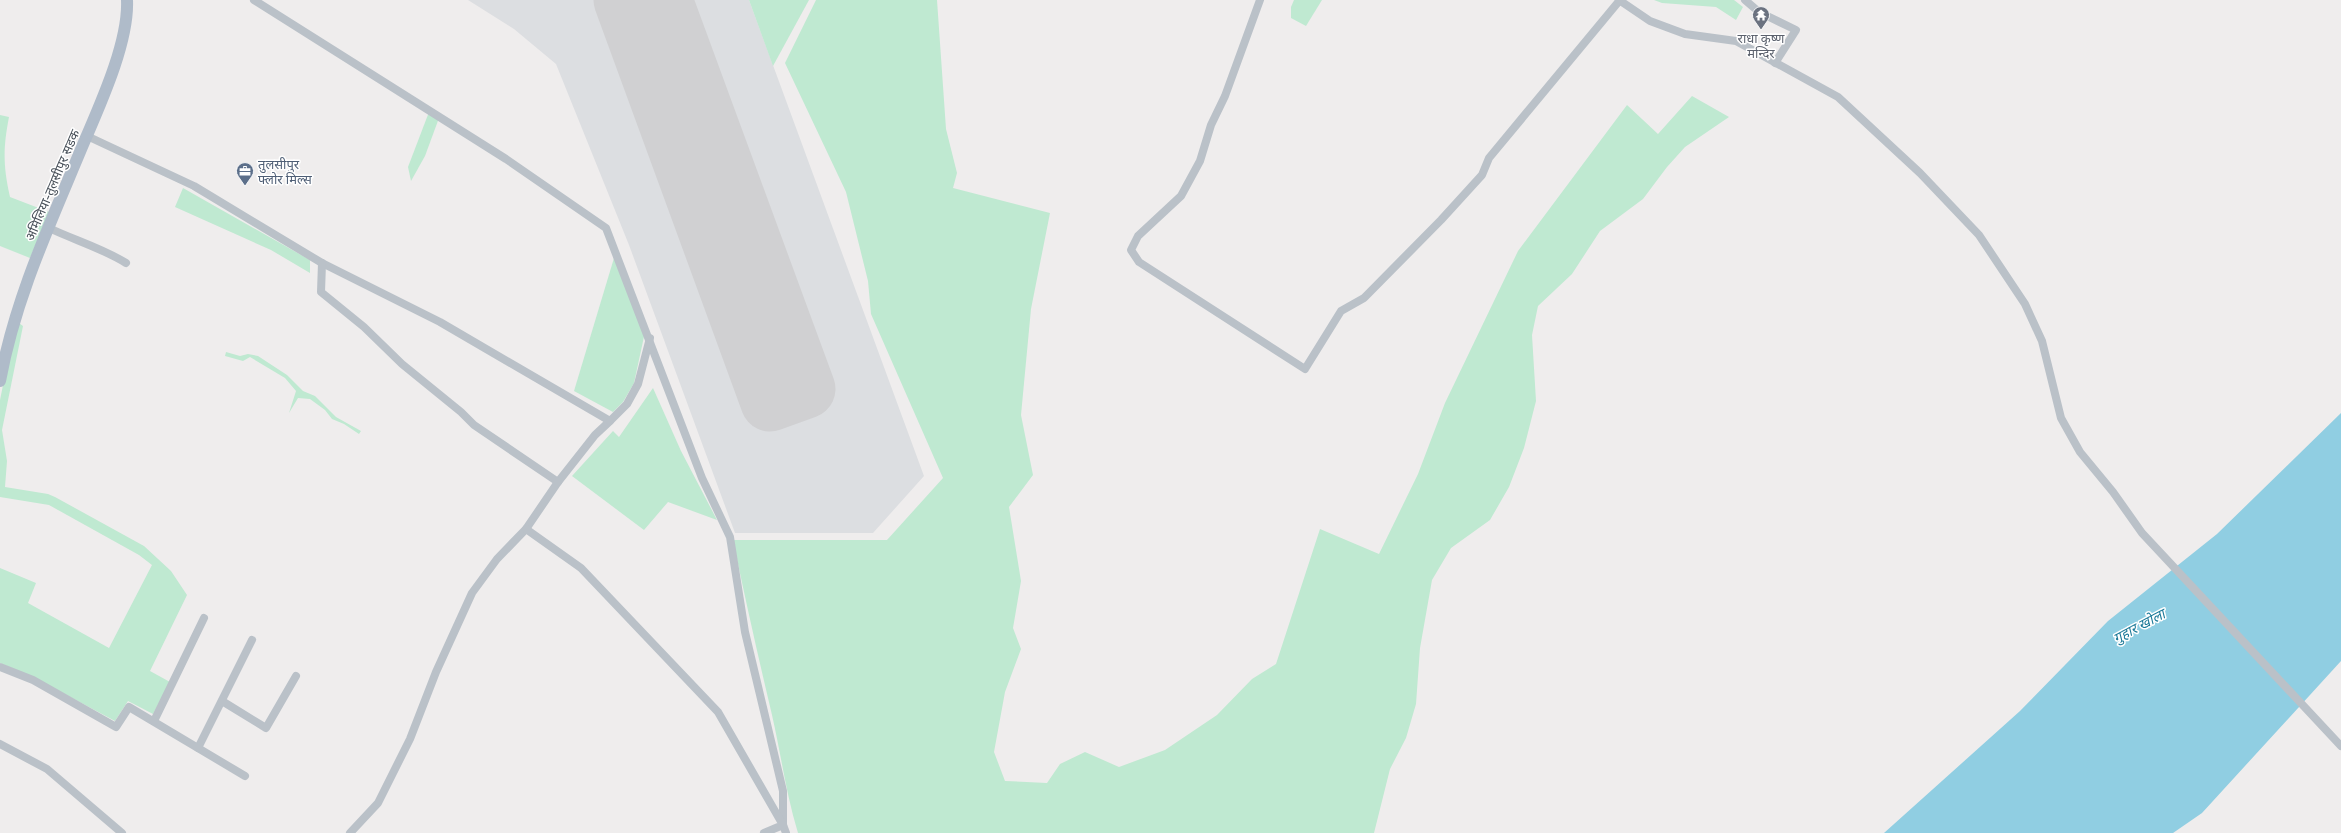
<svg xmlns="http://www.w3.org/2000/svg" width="2341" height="833" font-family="'Golos Text','Noto Sans Devanagari',sans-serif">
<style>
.airport{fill:#dcdee1}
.green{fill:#bfe9d1}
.water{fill:#90cee2}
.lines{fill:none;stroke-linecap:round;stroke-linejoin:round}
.runway{stroke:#d0d0d2;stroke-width:59}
.minor{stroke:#bac1c8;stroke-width:8}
.primary{stroke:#afbbc9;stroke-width:12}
.labels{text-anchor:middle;stroke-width:3;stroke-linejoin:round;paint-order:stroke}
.worship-label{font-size:13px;fill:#5b616d;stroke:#fff}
.service-label{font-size:13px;fill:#4e5e75;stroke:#fff;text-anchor:start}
.street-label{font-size:13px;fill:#474f58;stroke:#fff}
.water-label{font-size:14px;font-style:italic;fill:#1b7998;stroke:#fff}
</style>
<rect width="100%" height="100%" fill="#efeded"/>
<path class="airport" d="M468,0H749L924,476L873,533H735L629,245L556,64L514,29Z"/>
<g class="green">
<path d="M749,0H809L773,66Z"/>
<path d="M816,0H937L946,129L957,173L953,188L1050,213L1031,309L1021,415L1033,475L1009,507L1021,581L1013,628L1021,649L1005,692L994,752L1005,781L1047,783L1060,764L1085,752L1119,767L1165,750L1217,715L1252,679L1276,664L1320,529L1379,554L1418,474L1445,403L1518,251L1627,105L1658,134L1692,96L1729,117L1685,147L1667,167L1643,199L1600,231L1572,274L1538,306L1532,335L1536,401L1524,448L1509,487L1490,520L1451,548L1432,580L1420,648L1416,704L1406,738L1390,769L1374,833H798C786,794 781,754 772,715C758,656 745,598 733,540H887L943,478L871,314L868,281L846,192L785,63Z"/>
<path d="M1294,0H1322L1306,26L1291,18V7Z"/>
<path d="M1654,0H1734L1743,7L1736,20L1716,7L1662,3Z"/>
<path d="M429,112L439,118L425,156L411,181L408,167Z"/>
<path d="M0,115L9,117C3,148 3,166 10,197L49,212L30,258L0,246Z"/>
<path d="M183,188L310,260V273L271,250L175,207Z"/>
<path d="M614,258L645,332L634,383L623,402L613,412L574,391Z"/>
<path d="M16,321L23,326L2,430L7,461L5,487L48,494L55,497L144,546L171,571L187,595L150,671L170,682L153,714L128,701L115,721L33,677L0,663V568L36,583L28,603L109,648L152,565L139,555L49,505L0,497V400Z"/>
<path d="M226,352L240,356L248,354L258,356L287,375L303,391L315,396L336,417L361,431L359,434L344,424L332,419L325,410L310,399L298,398L289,413L296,391L285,378L250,357L243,361L225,356Z"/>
<path d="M653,388L681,451L717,520L668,502L644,530L572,476L613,431L619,437Z"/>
</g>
<path class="water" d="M2341,413V661L2202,813L2173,833H1884L2020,711L2108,621L2217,534Z"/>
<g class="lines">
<path class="runway" d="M623,0L770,402L806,389L663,0"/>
<g class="minor">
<path d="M254,0L506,159L606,228L702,478L730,537L745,632L783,791V825L786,833"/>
<path d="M1260,0L1225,96L1211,125L1200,161L1181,196L1138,236L1131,250L1139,262L1305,369L1341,311L1364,298L1441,220L1482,175L1489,158L1620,0"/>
<path d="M1619,0L1650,21L1685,34L1736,41L1838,97L1920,173L1979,235L2025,304L2042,341L2061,418L2080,452L2113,492L2142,533L2341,746"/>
<path d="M1745,0L1759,12L1796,30L1775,63"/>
<path d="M87,136L194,186L322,263L440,322L610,421L595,435L558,482L526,529L497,559L472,593L436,672L410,739L378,803L350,833"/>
<path d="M49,228C74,240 102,248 126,263"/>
<path d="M322,263L321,292L364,327L402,364L461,412L474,425L558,482"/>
<path d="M610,421L627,404L638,384L650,338"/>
<path d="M526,529L581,568L718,712L783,825L764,833"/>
<path d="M0,667L33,680L116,727L129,707L245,776"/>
<path d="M222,701L266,728L296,676"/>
<path d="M154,721L204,618"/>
<path d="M0,744L47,769L122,833"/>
<path d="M198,748L252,640"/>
</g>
<path class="primary" d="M0,381C15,299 50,224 82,147C99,107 129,43 127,0"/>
</g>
<defs>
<g id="temple-pin" transform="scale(0.9)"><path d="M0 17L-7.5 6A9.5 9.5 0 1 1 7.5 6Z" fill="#6b7280" stroke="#fff"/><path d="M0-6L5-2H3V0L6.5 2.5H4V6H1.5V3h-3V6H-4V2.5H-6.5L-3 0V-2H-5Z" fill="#fff"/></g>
<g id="office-pin" transform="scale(0.9)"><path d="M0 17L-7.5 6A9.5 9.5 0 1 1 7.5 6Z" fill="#5c6f8a" stroke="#fff"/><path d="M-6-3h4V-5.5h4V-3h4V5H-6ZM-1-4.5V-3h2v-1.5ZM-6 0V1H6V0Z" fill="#fff"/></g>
</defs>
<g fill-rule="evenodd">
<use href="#temple-pin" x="1761" y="15"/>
<use href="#office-pin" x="245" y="171"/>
</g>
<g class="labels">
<g class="worship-label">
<text x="1761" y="43">राधा कृष्ण<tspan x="1761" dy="15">मन्दिर</tspan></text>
</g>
<g class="service-label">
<text x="258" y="169">तुलसीपुर<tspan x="258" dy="15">फ्लोर मिल्स</tspan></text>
</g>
<g class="street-label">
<text transform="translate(52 185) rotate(-67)" y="5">अमिलिया-तुलसीपुर सडक</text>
</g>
<g class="water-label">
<text transform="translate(2139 626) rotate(-28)" y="5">गुहार खोला</text>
</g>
</g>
</svg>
